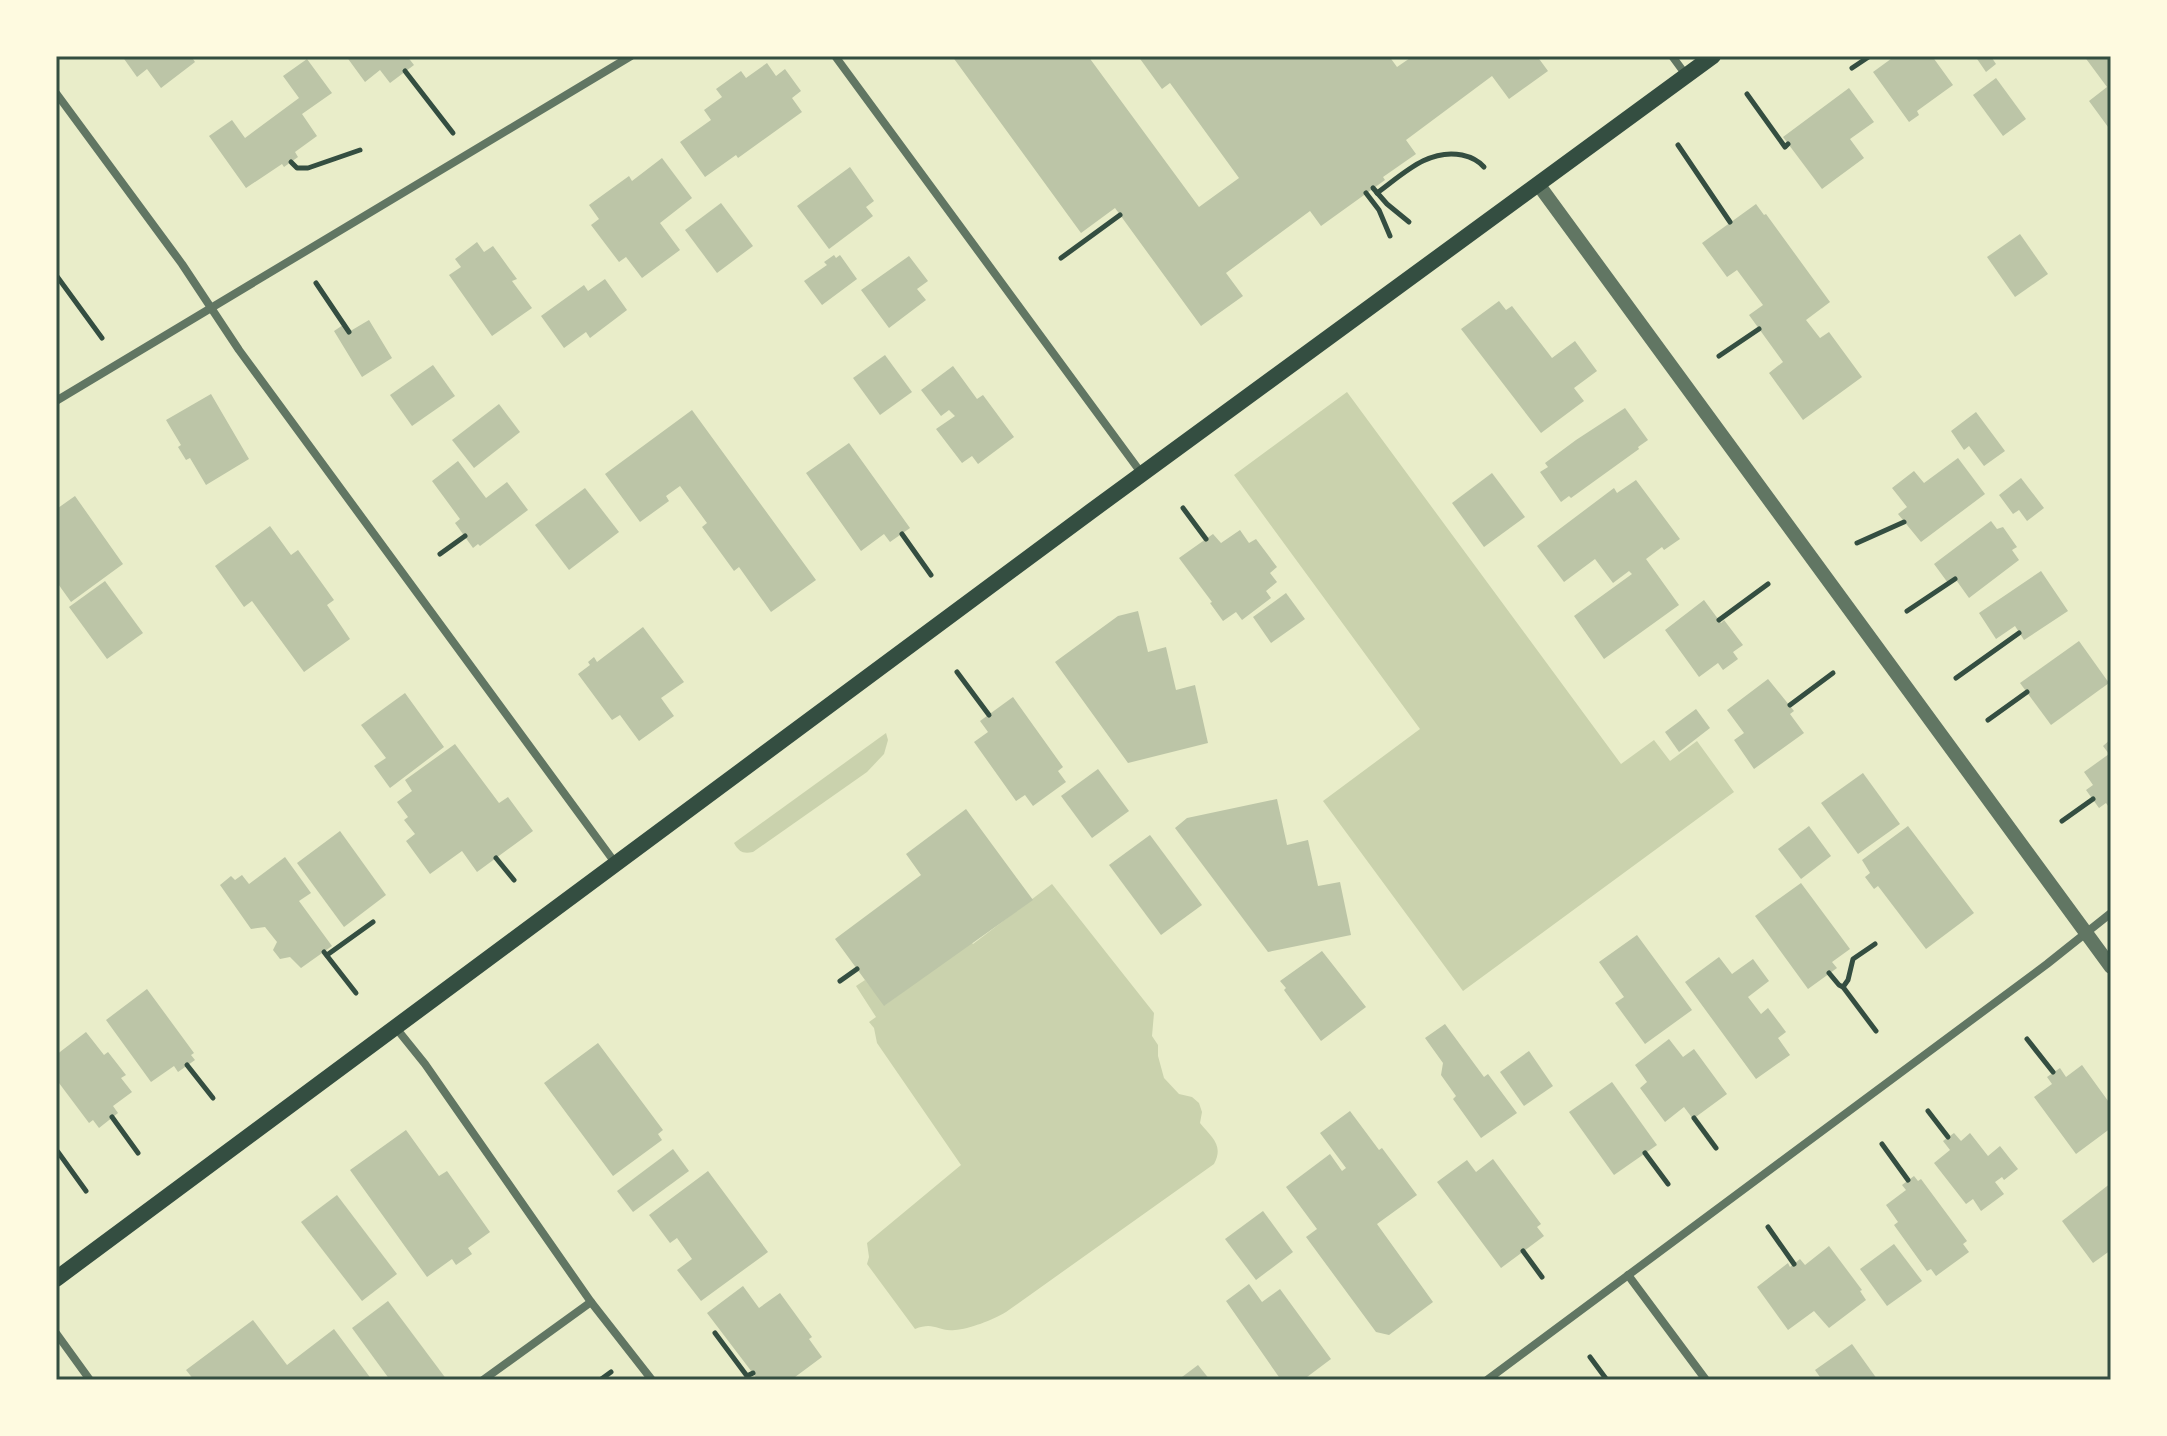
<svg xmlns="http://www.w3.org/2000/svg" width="2167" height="1436" font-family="Helvetica,sans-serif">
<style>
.green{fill:#cad2ad}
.building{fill:#bcc5a7}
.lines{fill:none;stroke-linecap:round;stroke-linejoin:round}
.path{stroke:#344e41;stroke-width:5}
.minor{stroke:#617663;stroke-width:8}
.tertiary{stroke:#617663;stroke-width:14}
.secondary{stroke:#344e41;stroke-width:16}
.neatline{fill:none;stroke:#344e41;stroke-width:3}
</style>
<rect width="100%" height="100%" fill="#e9edc9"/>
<g class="green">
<path d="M1347,392L1621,764L1654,740L1670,761L1697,741L1734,792L1463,991L1323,801L1420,729L1234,475Z"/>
<path d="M886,733L888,740L884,754L867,772L753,852C743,854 739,852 734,843Z"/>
<path d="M1052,884L1154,1013L1152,1036L1158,1045V1056L1164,1078L1179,1094L1192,1097L1199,1103L1202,1112L1200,1123C1212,1138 1224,1145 1214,1164L1006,1312C993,1320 969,1329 955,1330C937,1332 935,1321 915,1329L867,1264L869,1257L867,1243L961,1165L877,1043L874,1028L869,1022L876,1017L856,986L865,980L885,1005L971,942L973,944Z"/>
</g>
<g class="building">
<path d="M122,56H191L195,62L161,88L147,69L137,77Z"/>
<path d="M346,56H407L414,65L390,83L380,70L365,82Z"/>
<path d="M952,56H1088L1199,207L1239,178L1170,83L1162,89L1138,56H1389L1397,67L1413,56H1537L1548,71L1509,99L1492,76L1406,140L1416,154L1383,177L1385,180L1321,226L1310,211L1226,273L1243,296L1201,326L1115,208L1081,233Z"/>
<path d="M1895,56H1932L1953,85L1917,111L1919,115L1909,122L1873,72Z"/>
<path d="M1975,56H1994L1992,58L1996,64L1986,72Z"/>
<path d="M2084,56H2111V131L2089,101L2107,87Z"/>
<path d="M307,59L332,93L302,114L317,136L295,152L298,157L284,167L282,164L246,188L209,136L232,120L245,138L299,98L283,76Z"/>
<path d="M767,63L776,76L785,69L801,91L792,98L802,112L738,158L736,155L705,177L680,142L711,120L704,110L722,97L716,89L741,71L746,78Z"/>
<path d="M1996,78L2026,119L2003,136L1973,95Z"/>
<path d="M1849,88L1874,122L1850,139L1864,158L1822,189L1783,137Z"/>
<path d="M662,158L692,198L660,223L680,250L642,278L626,257L619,262L591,225L599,219L589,205L629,176L632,181Z"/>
<path d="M850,167L874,201L866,207L873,216L829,249L797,206Z"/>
<path d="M721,203L753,246L717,273L685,230Z"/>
<path d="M1756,204L1764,215L1766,214L1830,302L1806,320L1820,338L1829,332L1862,377L1803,420L1769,373L1783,362L1749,315L1763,305L1737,270L1727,277L1702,243Z"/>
<path d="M2020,234L2048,274L2015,297L1987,257Z"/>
<path d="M477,242L484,252L493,246L517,279L512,281L532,308L492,336L449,275L461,267L455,259Z"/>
<path d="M834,255L836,258L840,255L857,279L822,305L804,281L827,265L824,262Z"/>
<path d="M909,256L928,281L917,289L926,300L889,328L861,290Z"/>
<path d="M605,279L627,310L590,338L586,332L564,348L541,316L584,285L588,291Z"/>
<path d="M1499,301L1506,310L1512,306L1552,358L1575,341L1597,371L1574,388L1584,401L1541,433L1461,329Z"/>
<path d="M369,320L392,358L362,377L334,331L343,325L347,333Z"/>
<path d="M885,355L912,392L880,415L853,378Z"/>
<path d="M433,365L455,396L412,426L390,395Z"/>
<path d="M953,366L977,399L983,395L1014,437L978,464L972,456L962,463L936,429L955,416L949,410L941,416L921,390Z"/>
<path d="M211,394L249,459L206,485L190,458L186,460L178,447L181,445L166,420Z"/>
<path d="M499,404L520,432L474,468L452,440Z"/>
<path d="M1625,408L1648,440L1638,447L1639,449L1571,498L1569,496L1561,502L1540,472L1548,467L1545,463L1576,440Z"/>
<path d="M692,410L816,580L771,612L739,567L734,571L702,527L707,523L680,486L666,496L669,501L640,522L605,474Z"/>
<path d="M1976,412L2005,451L1984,466L1969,446L1964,450L1951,431Z"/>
<path d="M849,443L910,528L890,542L884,534L861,551L806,473Z"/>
<path d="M1958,458L1985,494L1921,542L1898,514L1907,507L1892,488L1914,471L1924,483Z"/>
<path d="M458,461L486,498L507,482L528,510L480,546L478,544L473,548L455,523L460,519L432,481Z"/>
<path d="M1492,473L1525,517L1484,547L1452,503Z"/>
<path d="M2021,478L2044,508L2027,521L2019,510L2013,514L1999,495Z"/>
<path d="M1636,480L1680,539L1664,550L1662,547L1646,559L1679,605L1604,659L1574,616L1632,574L1629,571L1613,583L1595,559L1564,582L1537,546L1614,488L1617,493Z"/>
<path d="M585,488L619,532L569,570L535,525Z"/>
<path d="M75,496L123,564L71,602L56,581V506L58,508Z"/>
<path d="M1991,521L1997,529L2003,527L2017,547L2012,550L2019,560L1969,598L1954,577L1948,583L1934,564Z"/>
<path d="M270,526L291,555L298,550L334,600L327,605L350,639L304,672L252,601L244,607L215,566Z"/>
<path d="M1240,530L1249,543L1256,539L1277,567L1270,573L1277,582L1266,591L1271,598L1242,620L1236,612L1223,621L1210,603L1212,602L1179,558L1213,534L1221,543Z"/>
<path d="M2041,571L2068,611L2024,640L2015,626L1996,639L1979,613Z"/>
<path d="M105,581L143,633L107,659L69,607Z"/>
<path d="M1286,593L1305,619L1271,643L1253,617Z"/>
<path d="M1704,600L1721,623L1724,620L1743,645L1733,652L1738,659L1723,670L1718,663L1699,677L1665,630Z"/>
<path d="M1138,611L1148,652L1166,647L1176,690L1195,685L1208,743L1128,763L1055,662L1118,616Z"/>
<path d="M643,627L684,682L661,698L674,716L639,741L620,715L612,720L578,674L590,665L588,662L594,657L597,662Z"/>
<path d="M2079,641L2109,683L2051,725L2020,683Z"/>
<path d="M1768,679L1794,711L1790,714L1804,733L1754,769L1734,740L1744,733L1727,710Z"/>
<path d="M405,693L444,747L390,788L374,766L386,758L361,725Z"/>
<path d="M1013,697L1063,767L1058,771L1066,782L1033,806L1025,795L1016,801L974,742L988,732L980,721Z"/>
<path d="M1696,709L1710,728L1679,752L1665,732Z"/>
<path d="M2111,739V810L2106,803L2099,808L2086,790L2093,785L2084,772L2109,754L2103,746Z"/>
<path d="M455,744L499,803L508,797L533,831L477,872L462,851L430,874L406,841L415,834L404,820L408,817L397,802L412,791L405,780Z"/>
<path d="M1098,769L1129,811L1092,838L1061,796Z"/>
<path d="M1863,773L1900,824L1858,854L1821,803Z"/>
<path d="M1277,799L1287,845L1308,840L1318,886L1340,882L1351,935L1268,952L1175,828L1187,818Z"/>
<path d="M966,809L1033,900L884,1006L835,939L921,875L906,854Z"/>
<path d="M1809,826L1831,856L1801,879L1778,849Z"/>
<path d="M1908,826L1974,913L1926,949L1878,886L1874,889L1865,877L1870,873L1862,860Z"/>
<path d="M340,831L386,895L344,927L297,863Z"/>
<path d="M1150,835L1202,905L1161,935L1109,865Z"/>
<path d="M285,857L311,893L299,901L332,946L301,968L290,957L280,959L273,950L277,942L265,927L251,929L220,885L231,876L235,880L242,875L249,884Z"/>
<path d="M1801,883L1850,949L1832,962L1837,968L1808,989L1755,916Z"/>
<path d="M1637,935L1692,1010L1645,1044L1615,1003L1624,997L1599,962Z"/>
<path d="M1322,951L1366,1007L1321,1041L1284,990L1286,988L1280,981Z"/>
<path d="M1719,957L1732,974L1753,959L1769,981L1748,997L1761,1014L1768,1008L1786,1032L1778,1038L1790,1055L1756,1079L1685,982Z"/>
<path d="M147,989L194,1053L191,1055L195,1060L178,1072L174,1066L151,1082L106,1020Z"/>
<path d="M1445,1024L1484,1077L1488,1074L1517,1113L1481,1138L1453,1099L1456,1096L1441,1075L1443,1063L1425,1038Z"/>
<path d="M86,1032L104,1055L108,1052L126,1075L121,1078L132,1092L113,1106L118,1113L99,1128L93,1120L89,1123L56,1079V1055Z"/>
<path d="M1669,1039L1683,1057L1694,1049L1727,1094L1693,1119L1684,1107L1665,1122L1640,1088L1647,1082L1635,1065Z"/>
<path d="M598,1043L663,1130L658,1134L662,1140L613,1176L544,1083Z"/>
<path d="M1529,1051L1553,1086L1524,1106L1500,1072Z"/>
<path d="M2082,1065L2111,1105V1128L2076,1154L2034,1097L2052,1084L2047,1077L2060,1068L2066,1077Z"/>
<path d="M1612,1082L1657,1145L1614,1175L1569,1112Z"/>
<path d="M1350,1111L1379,1150L1382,1148L1417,1195L1377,1224L1433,1302L1389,1335L1376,1332L1306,1237L1317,1229L1286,1187L1330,1154L1342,1171L1346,1168L1320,1133Z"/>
<path d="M406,1130L439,1176L447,1171L490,1232L468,1248L472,1254L456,1265L452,1259L427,1277L350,1170Z"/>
<path d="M1954,1133L1961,1141L1970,1133L1988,1156L2000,1146L2018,1169L2004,1180L2002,1177L1995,1182L2004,1194L1981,1211L1973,1199L1966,1204L1934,1163L1950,1150L1943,1141Z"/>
<path d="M673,1149L689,1171L633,1212L617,1191Z"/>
<path d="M1493,1159L1541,1224L1537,1227L1544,1236L1501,1268L1437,1182L1467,1160L1476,1172Z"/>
<path d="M708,1171L768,1252L701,1301L677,1270L692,1259L677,1238L670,1243L649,1215Z"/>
<path d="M1914,1176L1918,1181L1921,1179L1967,1241L1963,1244L1969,1252L1936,1276L1931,1269L1927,1271L1894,1225L1898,1222L1886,1205L1906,1190L1902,1185Z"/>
<path d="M2111,1183V1250L2093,1263L2062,1221Z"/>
<path d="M337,1195L397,1274L362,1301L301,1222Z"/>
<path d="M1263,1211L1293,1252L1256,1280L1225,1239Z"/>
<path d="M1894,1244L1922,1281L1887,1306L1860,1269Z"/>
<path d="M1829,1246L1862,1290L1860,1291L1866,1300L1829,1328L1814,1311L1788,1330L1757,1287L1788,1263L1790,1267L1800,1259L1805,1265Z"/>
<path d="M1249,1284L1262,1302L1280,1289L1331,1359L1303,1380H1281L1226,1301Z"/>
<path d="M743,1286L759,1308L780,1293L812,1337L809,1339L822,1357L791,1380H758L707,1313Z"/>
<path d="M388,1301L447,1380H390L352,1328Z"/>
<path d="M253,1320L287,1365L334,1329L372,1380H194L186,1370Z"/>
<path d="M1852,1344L1877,1379L1822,1380L1815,1370Z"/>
<path d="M1198,1365L1210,1380H1178Z"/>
</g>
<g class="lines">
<g class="path">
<path d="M1852,68L1870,56"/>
<path d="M405,71L453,133"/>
<path d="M1747,94L1785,147L1788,144"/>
<path d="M1678,145L1730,222"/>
<path d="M291,162L297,168H308L360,150"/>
<path d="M1373,188L1387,204L1409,222"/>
<path d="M1366,193L1379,210L1390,236"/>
<path d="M1377,193C1402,175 1428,148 1462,155C1471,157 1478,160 1484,167"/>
<path d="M1061,258L1120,215"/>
<path d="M56,275L102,338"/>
<path d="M316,283L349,332"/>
<path d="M1719,356L1759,329"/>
<path d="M1183,508L1206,539"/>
<path d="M902,534L931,575"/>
<path d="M1857,543L1904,522"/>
<path d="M440,554L465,536"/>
<path d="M1907,611L1955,579"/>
<path d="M1719,620L1768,584"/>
<path d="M957,672L989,715"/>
<path d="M1956,678L2019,633"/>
<path d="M1790,705L1833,673"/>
<path d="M1988,720L2027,692"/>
<path d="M2062,821L2093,799"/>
<path d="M496,858L514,880"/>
<path d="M324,952L356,993"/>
<path d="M327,955L373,922"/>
<path d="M1829,973L1839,985L1843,987L1876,1031"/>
<path d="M840,981L857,969"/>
<path d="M1843,987L1848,980L1853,959L1875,944"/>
<path d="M2027,1039L2053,1072"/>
<path d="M187,1065L213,1098"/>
<path d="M1928,1111L1948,1137"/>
<path d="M112,1117L138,1153"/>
<path d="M1694,1118L1716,1148"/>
<path d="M1882,1144L1908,1180"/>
<path d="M58,1152L86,1191"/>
<path d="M1645,1153L1668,1184"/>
<path d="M1768,1227L1794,1264"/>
<path d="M1523,1251L1542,1277"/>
<path d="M715,1333L747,1376L753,1373"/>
<path d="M1590,1357L1607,1380"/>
<path d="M600,1380L611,1372"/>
</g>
<g class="minor">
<path d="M835,56L1142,474"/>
<path d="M1672,56L1686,75"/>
<path d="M56,93L182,264L239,350L616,864"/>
<path d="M56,401L631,56"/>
<path d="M396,1028L425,1064L591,1302L652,1380"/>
<path d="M1628,1275L1706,1380"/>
<path d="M56,1333L90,1380"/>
<path d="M483,1380L591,1302"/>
<path d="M1487,1380L2047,964L2111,913"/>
</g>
<path class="tertiary" d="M1538,184L2111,967"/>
<path class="secondary" d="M56,1279L1090,512L1713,56"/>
</g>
<rect width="2167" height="1436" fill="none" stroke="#fefae0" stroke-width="116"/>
<rect x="58" y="58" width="2051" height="1320" class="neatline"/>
</svg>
